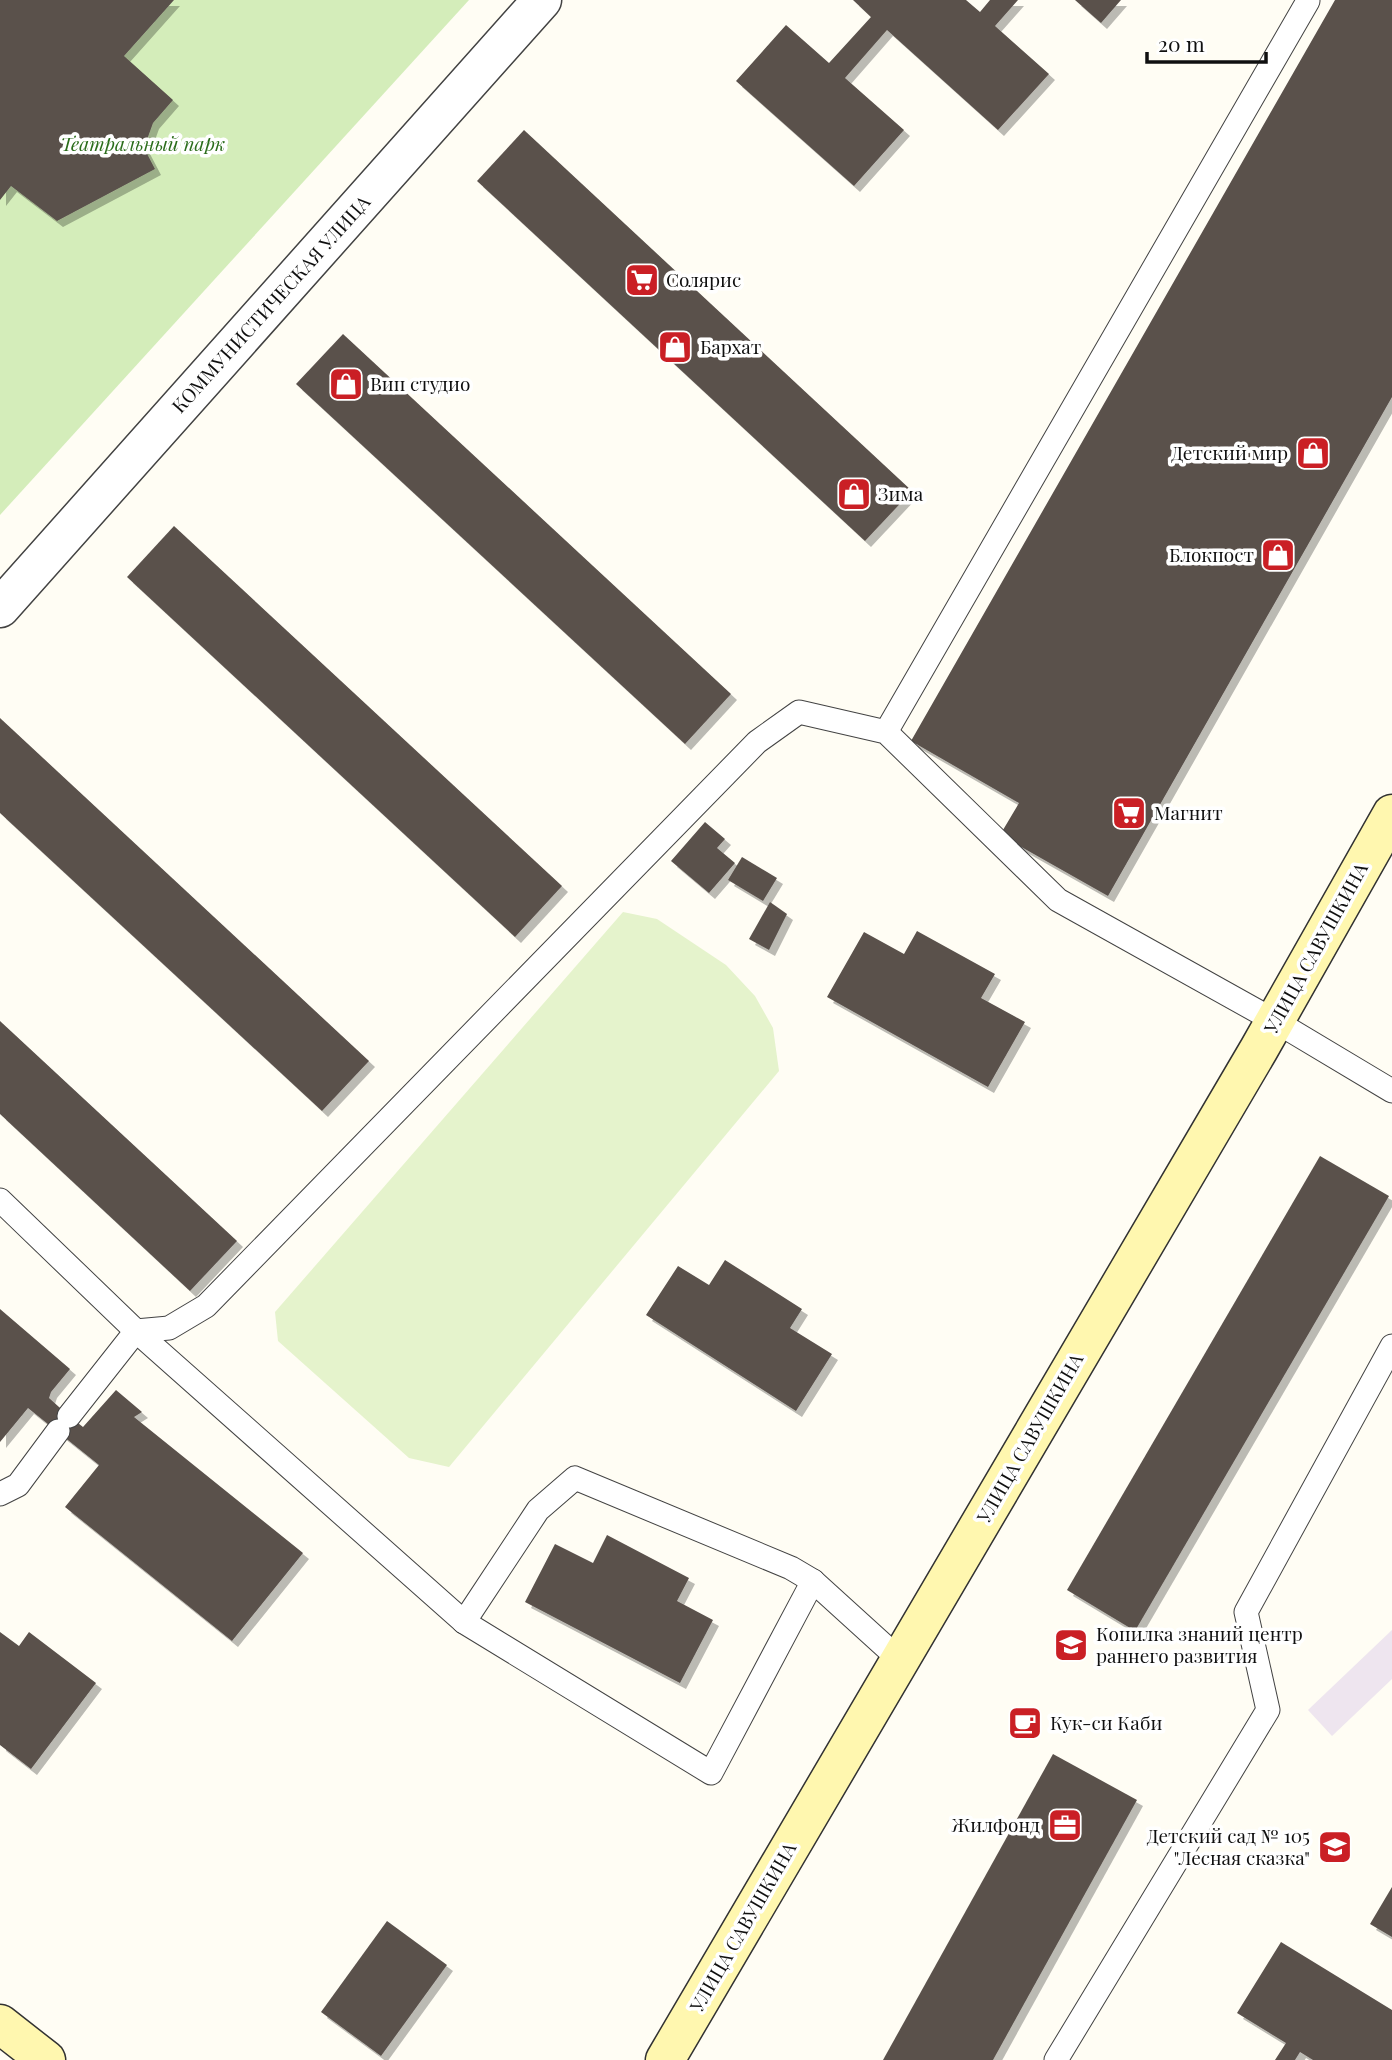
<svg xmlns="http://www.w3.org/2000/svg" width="1392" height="2060" font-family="'Playfair Display',serif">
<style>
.industrial{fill:#eee5ef}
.green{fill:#d4edba}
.pitch{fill:#e5f3cc}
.building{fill:#5a514c;filter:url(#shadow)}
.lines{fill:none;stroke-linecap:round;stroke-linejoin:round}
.service-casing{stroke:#434343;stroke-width:25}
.minor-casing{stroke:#434343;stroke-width:41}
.secondary-casing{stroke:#323232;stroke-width:41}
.service{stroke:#fff;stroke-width:23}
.minor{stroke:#fff;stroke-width:38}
.secondary{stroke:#fff7af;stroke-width:38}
.labels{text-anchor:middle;stroke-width:7;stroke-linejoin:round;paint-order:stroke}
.park-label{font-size:19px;font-style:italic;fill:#2b6d1b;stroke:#fff}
.poi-label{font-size:19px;fill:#101010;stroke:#fff;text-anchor:start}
.street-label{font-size:19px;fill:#101010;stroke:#fff}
</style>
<defs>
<filter id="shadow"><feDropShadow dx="6" dy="6" stdDeviation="0" flood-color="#0004"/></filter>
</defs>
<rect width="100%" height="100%" fill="#fffdf4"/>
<path class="industrial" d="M1392,1630V1679L1332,1736L1308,1710Z"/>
<path class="green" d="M0,0H469L0,515Z"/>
<path class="pitch" d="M623,912L657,919L726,965L755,996L773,1028L779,1071L449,1467L409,1458L278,1341L275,1312Z"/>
<g class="building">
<path d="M0,0H174L124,56L173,100L153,123L144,148L155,169L57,221L11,186L0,200Z"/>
<path d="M853,0H966L980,12L990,0H1018L995,26L1049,74L998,130L887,30L845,78L904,130L854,186L736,81L786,25L829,63L871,17Z"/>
<path d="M1075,0H1121L1101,23Z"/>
<path d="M1335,0H1392V397L1108,896L1000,835L1019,803L911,741Z"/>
<path d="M524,130L912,491L865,541L477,181Z"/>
<path d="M343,334L731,694L685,744L296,384Z"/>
<path d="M174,526L562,886L515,937L127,577Z"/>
<path d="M0,718L369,1061L322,1111L0,813Z"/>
<path d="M705,822L725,839L717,848L735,863L709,893L671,861Z"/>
<path d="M742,857L777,878L763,901L728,880Z"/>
<path d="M770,902L787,914L769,950L749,939Z"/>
<path d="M917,931L995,974L981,998L1025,1022L988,1087L827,997L864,932L904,954Z"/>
<path d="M0,1021L237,1241L190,1291L0,1114Z"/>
<path d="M1320,1156L1389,1196L1135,1631L1067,1590Z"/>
<path d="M725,1260L802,1309L790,1328L832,1354L796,1411L646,1315L678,1266L709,1285Z"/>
<path d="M0,1309L70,1369L51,1392L49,1398L69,1416L83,1427L116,1390L142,1412L134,1417L303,1553L232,1641L65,1507L99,1465L28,1408L0,1442Z"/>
<path d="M607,1535L689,1578L677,1601L713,1620L680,1683L525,1602L555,1544L593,1563Z"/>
<path d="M0,1632L19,1646L29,1632L96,1683L31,1769L0,1745Z"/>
<path d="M1053,1754L1137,1800L993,2060H883Z"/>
<path d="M1392,1887V1937L1370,1924Z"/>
<path d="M387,1921L447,1965L381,2056L321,2012Z"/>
<path d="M1281,1942L1392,2010V2060H1313L1300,2052L1295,2060H1275L1286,2043L1237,2013Z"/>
</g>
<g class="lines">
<g class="service-casing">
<g id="service">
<path d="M886,732L1308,1"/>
<path d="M0,1200L136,1331L464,1622L711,1773L813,1581"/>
<path d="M69,1416L136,1331L169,1328L206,1306L757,742L799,712L886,732L1058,900L1275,1021L1392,1091"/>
<path d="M0,1494L18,1485L58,1431"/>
<path d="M464,1622L538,1510L575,1478L791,1568L813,1581L900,1660"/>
<path d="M1056,2060L1268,1710L1246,1612L1392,1346"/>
</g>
</g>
<g class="minor-casing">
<path id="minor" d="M0,608L542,0"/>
</g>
<g class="secondary-casing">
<g id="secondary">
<path d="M0,2024L46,2060"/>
<path d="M665,2060L1259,1049L1392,814"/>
</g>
</g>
<use href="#service" class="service"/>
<use href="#minor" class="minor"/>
<use href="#secondary" class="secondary"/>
</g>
<defs>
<g id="supermarket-square" transform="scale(1.75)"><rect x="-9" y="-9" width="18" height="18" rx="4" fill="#ca1f25" stroke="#fff"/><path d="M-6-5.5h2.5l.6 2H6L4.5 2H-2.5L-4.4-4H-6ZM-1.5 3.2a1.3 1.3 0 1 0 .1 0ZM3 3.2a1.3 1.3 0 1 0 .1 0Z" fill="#fff"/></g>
<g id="shop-square" transform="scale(1.75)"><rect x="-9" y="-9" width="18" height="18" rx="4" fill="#ca1f25" stroke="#fff"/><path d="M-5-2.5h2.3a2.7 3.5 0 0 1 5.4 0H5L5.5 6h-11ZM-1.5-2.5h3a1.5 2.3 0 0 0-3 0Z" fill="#fff"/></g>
<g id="school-square" transform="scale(1.75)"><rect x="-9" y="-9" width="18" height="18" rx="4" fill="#ca1f25" stroke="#fff"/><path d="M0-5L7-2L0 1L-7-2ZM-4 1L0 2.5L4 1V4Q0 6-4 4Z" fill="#fff"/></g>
<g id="cafe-square" transform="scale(1.75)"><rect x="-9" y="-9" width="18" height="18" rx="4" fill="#ca1f25" stroke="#fff"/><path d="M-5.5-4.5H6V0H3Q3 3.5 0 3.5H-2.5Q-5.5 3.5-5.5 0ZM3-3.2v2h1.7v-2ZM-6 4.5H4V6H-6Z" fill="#fff"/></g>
<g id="office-square" transform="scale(1.75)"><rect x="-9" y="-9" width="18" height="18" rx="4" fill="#ca1f25" stroke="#fff"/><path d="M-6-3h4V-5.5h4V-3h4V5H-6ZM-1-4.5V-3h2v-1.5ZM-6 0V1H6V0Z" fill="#fff"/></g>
</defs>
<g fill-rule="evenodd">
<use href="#supermarket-square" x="642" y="280"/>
<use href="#shop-square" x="675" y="347"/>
<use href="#shop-square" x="346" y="384"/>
<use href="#shop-square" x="1313" y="453"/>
<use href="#shop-square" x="854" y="494"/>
<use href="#shop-square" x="1278" y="555"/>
<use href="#supermarket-square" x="1129" y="813"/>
<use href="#school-square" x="1071" y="1645"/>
<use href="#cafe-square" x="1025" y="1723"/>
<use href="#office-square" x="1065" y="1825"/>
<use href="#school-square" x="1335" y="1847"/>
</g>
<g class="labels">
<g class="park-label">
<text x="143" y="151">Театральный парк</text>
</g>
<g class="poi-label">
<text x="666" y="287">Солярис</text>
<text x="700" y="354">Бархат</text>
<text x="370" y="391">Вип студио</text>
<text x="1288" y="460" text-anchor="end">Детский мир</text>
<text x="878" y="501">Зима</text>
<text x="1254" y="562" text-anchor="end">Блокпост</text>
<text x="1154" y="820">Магнит</text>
<text x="1096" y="1641">Копилка знаний центр<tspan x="1096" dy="22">раннего развития</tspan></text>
<text x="1050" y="1730">Кук-си Каби</text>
<text x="1040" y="1832" text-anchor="end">Жилфонд</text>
<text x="1310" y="1843" text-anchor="end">Детский сад № 105<tspan x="1310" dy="22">"Лесная сказка"</tspan></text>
</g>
<g class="street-label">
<text transform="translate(271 304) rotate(-48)" y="7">КОММУНИСТИЧЕСКАЯ УЛИЦА</text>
<text transform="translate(1316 948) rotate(-61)" y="7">УЛИЦА САВУШКИНА</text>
<text transform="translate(1030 1438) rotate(-60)" y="7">УЛИЦА САВУШКИНА</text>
<text transform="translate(743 1927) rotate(-60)" y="7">УЛИЦА САВУШКИНА</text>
</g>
</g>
<path d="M1147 52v10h119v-10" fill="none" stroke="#101010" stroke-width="3.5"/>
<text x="1158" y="52" font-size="21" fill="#101010" stroke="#ffffff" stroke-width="5" paint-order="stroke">20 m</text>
</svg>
